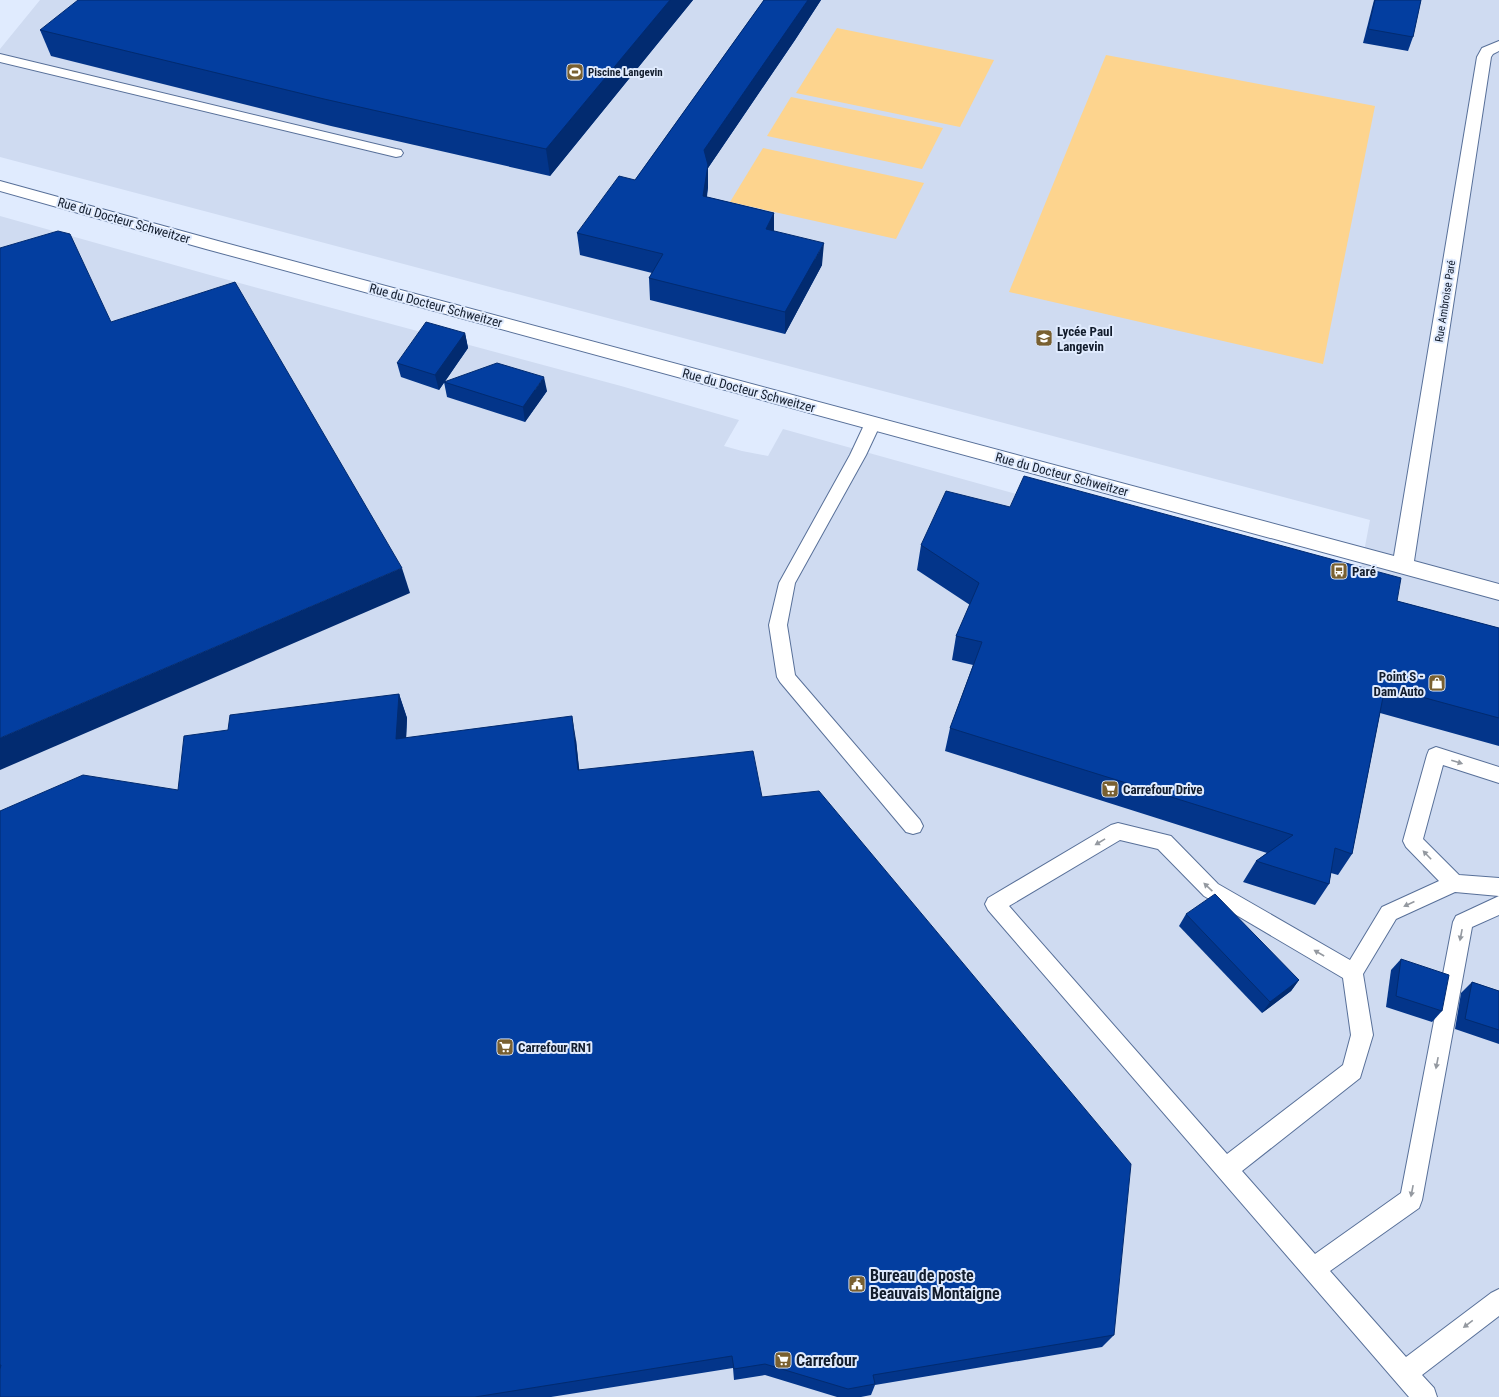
<svg xmlns="http://www.w3.org/2000/svg" width="1499" height="1397" font-family="'Roboto Condensed',sans-serif">
<style>
.built{fill:#cfdbf1}
.green{fill:#fdd48e}
.lines{fill:none;stroke-linecap:round;stroke-linejoin:round}
.service-casing{stroke:#587099;stroke-width:2}
.minor-casing{stroke:#587099;stroke-width:2}
.service{fill:#fff;fill-rule:evenodd}
.minor{fill:#fff;fill-rule:evenodd}
.wall{fill:#03358a}
.shaded-wall{fill:#022b70}
.building{fill:#033ea0;stroke:#022b70}
.oneway{fill:#9499a0}
.labels{text-anchor:middle;stroke-width:4;stroke-linejoin:round;paint-order:stroke}
.far-poi-label{font-size:11px;font-weight:bold;fill:#121c2c;stroke:#e0ebfe;text-anchor:start}
.far-street-label{font-size:11px;fill:#121c2c;stroke:#e0ebfe}
.street-label{font-size:13px;fill:#121c2c;stroke:#e0ebfe}
.poi-label{font-size:13px;font-weight:bold;fill:#121c2c;stroke:#e0ebfe;text-anchor:start}
.near-poi-label{font-size:16px;font-weight:bold;fill:#121c2c;stroke:#e0ebfe;text-anchor:start}
</style>
<rect width="100%" height="100%" fill="#e0ebfe"/>
<path class="built" d="M40,0H1499V1397H0V216L210,275L621,386L739,420L724,446L742,451L768,456L783,429L1357,589L1370,520L0,157V49Z"/>
<g class="green">
<path d="M837,28L994,60L960,127L796,93Z"/>
<path d="M1106,55L1375,106L1323,364L1009,292Z"/>
<path d="M791,97L943,128L922,169L767,136Z"/>
<path d="M763,148L924,183L896,239L730,202Z"/>
</g>
<g class="lines">
<g class="service-casing">
<g id="service">
<path d="M0,54L396,149L401,150L403,153L401,156L396,157L0,62Z"/>
<path d="M873,418L878,419L881,423L866,455L795,583L787,625L795,675L920,820L923,826L920,832L913,834L906,832L780,682L777,677L769,625L779,583L850,455L865,423L868,419Z"/>
<path d="M1436,747L1499,767V783L1443,765L1423,839L1459,875L1499,878V896L1455,892L1396,919L1363,974L1373,1035L1360,1078L1242,1171L1315,1254L1401,1193L1453,922L1456,916L1499,896V915L1472,927L1422,1200L1419,1208L1330,1271L1406,1357L1491,1293L1499,1289V1316L1422,1375L1434,1388L1437,1397H1409L988,910L985,904L988,898L1111,825L1118,823L1171,836L1218,884L1350,960L1382,907L1439,881L1406,847L1403,841L1427,755L1429,750ZM1120,840L1158,849L1204,896L1343,978L1351,1035L1343,1065L1227,1154L1009,906Z"/>
</g>
</g>
<g class="minor-casing">
<path id="minor" d="M1499,41V51L1493,54L1491,57L1414,561L1499,584V600L206,249L0,191V181L218,241L1394,556L1477,57L1482,48Z"/>
</g>
<use href="#service" class="service"/>
<use href="#minor" class="minor"/>
</g>
<g class="wall">
<path d="M693,0L550,176L331,126L51,56L40,30Z"/>
<path d="M764,0H821L795,40L708,168V187L707,197L774,213V231L822,265L785,334L650,300L649,278L652,273L580,255L577,233L635,180Z"/>
<path d="M1374,0H1421L1413,37L1408,51L1363,43Z"/>
<path d="M465,333L468,348L439,390L401,377L397,363Z"/>
<path d="M444,382L547,391L525,422L447,397Z"/>
<path d="M1010,507L1397,601L1499,628V746L1380,713L1352,854L1338,875L1331,873L1329,884L1315,905L1243,882L1256,861L1267,853L945,751L950,728L973,665L952,660L956,636L970,605L917,570L921,545Z"/>
<path d="M399,694L407,718L406,738L576,740L579,770L762,797L1114,1335L1102,1347L875,1385L871,1395L861,1397H837L765,1375L734,1380L733,1368L551,1397H0V811L178,790L228,730Z"/>
<path d="M1186,914L1299,980L1291,991L1262,1013L1179,926Z"/>
<path d="M1401,959L1442,1011L1432,1022L1386,1007L1391,970Z"/>
<path d="M1472,982L1499,991V1044L1455,1029L1461,993Z"/>
</g>
<g class="shaded-wall">
<path d="M670,0H693L550,176L546,149Z"/>
<path d="M808,0H821L795,40L708,168V187L703,218V196L704,150Z"/>
<path d="M774,213V235L766,229Z"/>
<path d="M824,243L822,265L785,334V312Z"/>
<path d="M465,333L468,348L439,390L435,375Z"/>
<path d="M544,377L547,391L525,422L523,407Z"/>
<path d="M402,568L410,593L0,770V738Z"/>
<path d="M399,694L407,718L405,763L396,739Z"/>
<path d="M572,716L576,740L582,794L578,770Z"/>
<path d="M1299,980L1291,991L1262,1013L1270,1002Z"/>
</g>
<g class="building">
<path d="M78,0H670L546,149L324,99L40,30Z"/>
<path d="M764,0H808L704,150L708,165L703,196L774,213L766,229L824,243L785,312L649,278L663,254L577,233L619,176L635,180Z"/>
<path d="M1375,0H1421L1413,37L1368,29Z"/>
<path d="M58,231L70,234L111,322L235,282L402,568L0,738V248Z"/>
<path d="M426,322L465,333L435,375L397,363Z"/>
<path d="M497,363L544,377L523,407L444,382Z"/>
<path d="M1024,476L1401,578L1397,601L1499,628V718L1385,687L1352,854L1335,848L1329,884L1256,861L1293,835L950,728L982,642L956,636L979,583L921,545L946,491L1010,507Z"/>
<path d="M399,694L396,739L572,716L578,770L753,751L762,797L819,791L1131,1164L1114,1335L873,1375L875,1384L848,1389L765,1364L734,1369L732,1356L475,1397H0V1369L1,1365H0V811L83,775L178,790L184,736L228,730L230,715Z"/>
<path d="M1215,894L1299,980L1270,1002L1186,914Z"/>
<path d="M1401,959L1449,975L1442,1011L1396,996Z"/>
<path d="M1472,982L1499,991V1030L1465,1019Z"/>
</g>
<defs><path id="oneway-solid" d="M-6-.8H1V-3.2L6.5 0L1 3.2V.8H-6Z"/></defs>
<g class="oneway">
<use href="#oneway-solid" transform="translate(1457 762) rotate(17)"/>
<use href="#oneway-solid" transform="translate(1100 842) rotate(149)"/>
<use href="#oneway-solid" transform="translate(1427 855) rotate(-134)"/>
<use href="#oneway-solid" transform="translate(1208 887) rotate(-137)"/>
<use href="#oneway-solid" transform="translate(1409 904) rotate(155)"/>
<use href="#oneway-solid" transform="translate(1461 935) rotate(101)"/>
<use href="#oneway-solid" transform="translate(1319 953) rotate(-150)"/>
<use href="#oneway-solid" transform="translate(1437 1063) rotate(101)"/>
<use href="#oneway-solid" transform="translate(1412 1191) rotate(101)"/>
<use href="#oneway-solid" transform="translate(1468 1324) rotate(143)"/>
</g>
<defs>
<g id="stadium-square" transform="scale(0.9)"><rect x="-9" y="-9" width="18" height="18" rx="4" fill="#796031" stroke="#e0ebfe"/><path d="M0-5a6.5 5 0 1 0 0 10a6.5 5 0 1 0 0-10ZM-3.5-1.8h7v3.6h-7Z" fill="#fff"/></g>
<g id="school-square" transform="scale(0.9)"><rect x="-9" y="-9" width="18" height="18" rx="4" fill="#796031" stroke="#e0ebfe"/><path d="M0-5L7-2L0 1L-7-2ZM-4 1L0 2.5L4 1V4Q0 6-4 4Z" fill="#fff"/></g>
<g id="bus-square" transform="scale(0.9)"><rect x="-9" y="-9" width="18" height="18" rx="4" fill="#796031" stroke="#e0ebfe"/><path d="M-5-6H5V4H4V6H2V4H-2V6H-4V4H-5ZM-3.5-4V0h7V-4ZM-3.5 1.2v1.5H-2V1.2ZM2 1.2v1.5H3.5V1.2Z" fill="#fff"/></g>
<g id="shop-square" transform="scale(0.9)"><rect x="-9" y="-9" width="18" height="18" rx="4" fill="#796031" stroke="#e0ebfe"/><path d="M-5-2.5h2.3a2.7 3.5 0 0 1 5.4 0H5L5.5 6h-11ZM-1.5-2.5h3a1.5 2.3 0 0 0-3 0Z" fill="#fff"/></g>
<g id="supermarket-square" transform="scale(0.9)"><rect x="-9" y="-9" width="18" height="18" rx="4" fill="#796031" stroke="#e0ebfe"/><path d="M-6-5.5h2.5l.6 2H6L4.5 2H-2.5L-4.4-4H-6ZM-1.5 3.2a1.3 1.3 0 1 0 .1 0ZM3 3.2a1.3 1.3 0 1 0 .1 0Z" fill="#fff"/></g>
<g id="civic-square" transform="scale(0.9)"><rect x="-9" y="-9" width="18" height="18" rx="4" fill="#796031" stroke="#e0ebfe"/><path d="M-.6-6.5H3V-4.5H.6V-3L4-1V1h2V6H-6V1h2V-1L-.6-3ZM-1.2 2.5V6h2.4V2.5Z" fill="#fff"/></g>
</defs>
<g fill-rule="evenodd">
<use href="#stadium-square" x="575" y="72"/>
<use href="#school-square" x="1044" y="338"/>
<use href="#bus-square" x="1339" y="571"/>
<use href="#shop-square" x="1437" y="683"/>
<use href="#supermarket-square" x="1110" y="789"/>
<use href="#supermarket-square" x="505" y="1047"/>
<use href="#civic-square" x="857" y="1284"/>
<use href="#supermarket-square" x="783" y="1360"/>
</g>
<g class="labels">
<g class="far-poi-label">
<text x="588" y="76">Piscine Langevin</text>
</g>
<g class="far-street-label">
<text transform="translate(1445 301) rotate(-81)" y="4">Rue Ambroise Paré</text>
</g>
<g class="street-label">
<text transform="translate(124 220) rotate(16)" y="5">Rue du Docteur Schweitzer</text>
<text transform="translate(436 305) rotate(15)" y="5">Rue du Docteur Schweitzer</text>
<text transform="translate(749 390) rotate(15)" y="5">Rue du Docteur Schweitzer</text>
<text transform="translate(1062 474) rotate(15)" y="5">Rue du Docteur Schweitzer</text>
</g>
<g class="poi-label">
<text x="1057" y="336">Lycée Paul<tspan x="1057" dy="15">Langevin</tspan></text>
<text x="1352" y="576">Paré</text>
<text x="1424" y="681" text-anchor="end">Point S -<tspan x="1424" dy="15">Dam Auto</tspan></text>
<text x="1123" y="794">Carrefour Drive</text>
<text x="518" y="1052">Carrefour RN1</text>
</g>
<g class="near-poi-label">
<text x="870" y="1281">Bureau de poste<tspan x="870" dy="18">Beauvais Montaigne</tspan></text>
<text x="796" y="1366">Carrefour</text>
</g>
</g>
</svg>
